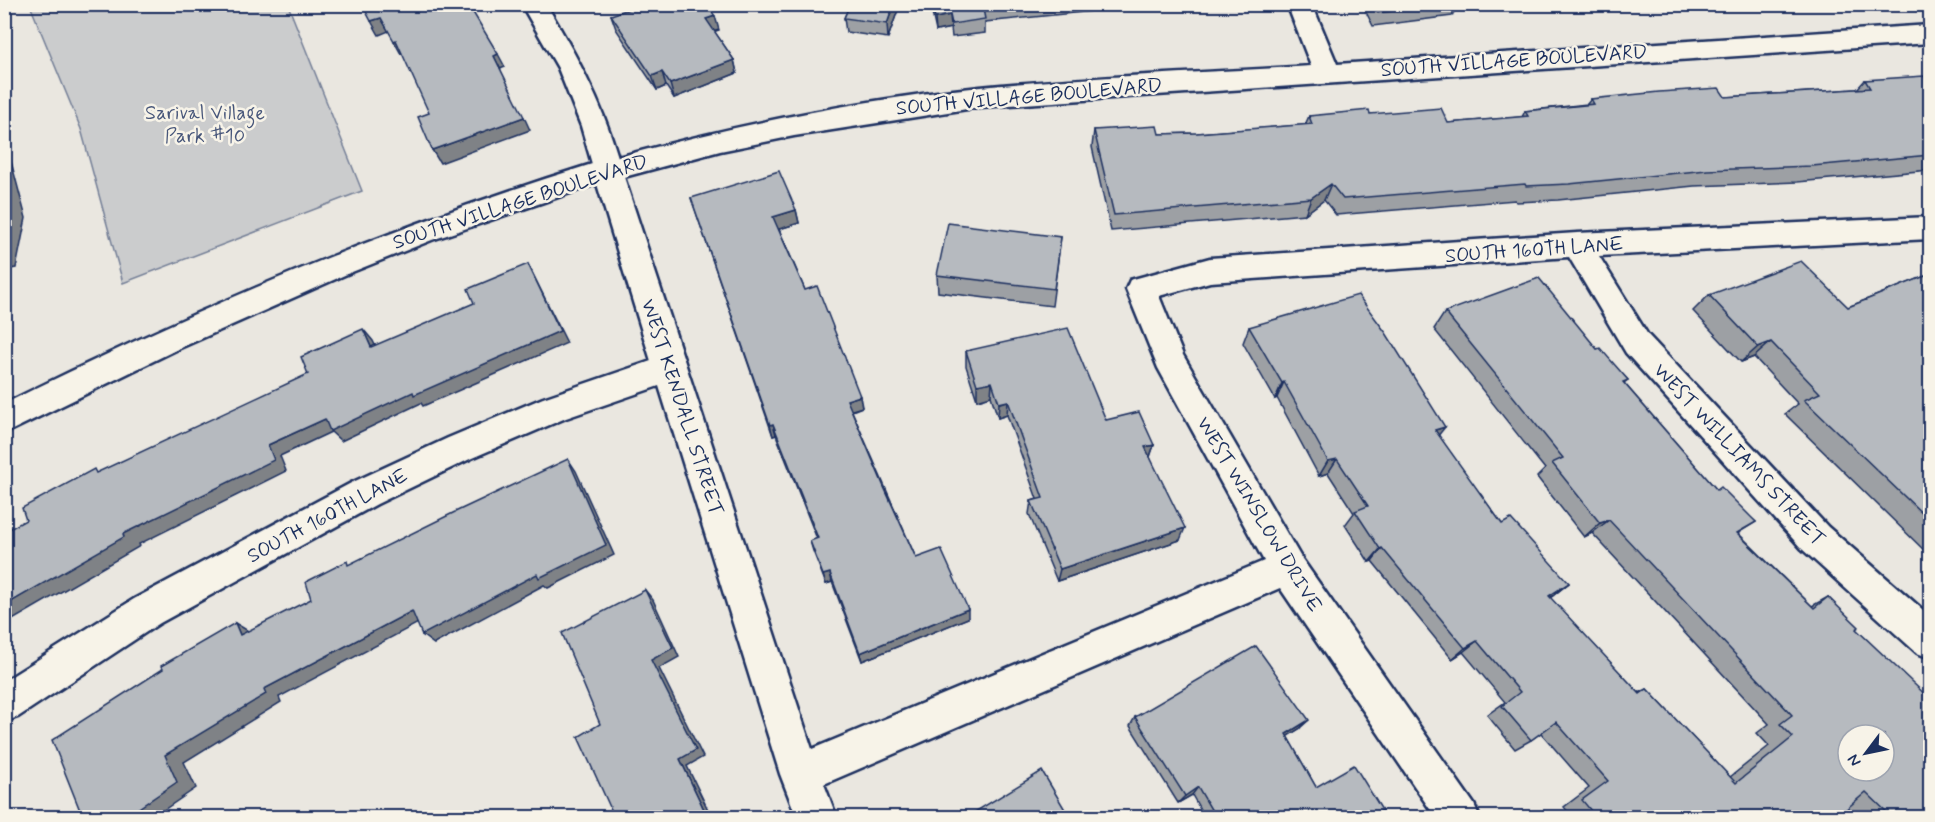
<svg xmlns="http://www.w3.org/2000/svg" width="1935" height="822" font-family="Mynerve,sans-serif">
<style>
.green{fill:#cbcccd;stroke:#737e96;stroke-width:1.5}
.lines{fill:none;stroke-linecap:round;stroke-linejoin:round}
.minor-casing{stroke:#1b2f5e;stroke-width:5}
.minor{fill:#f7f3e8;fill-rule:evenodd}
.wall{fill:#9da0a4;stroke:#1b2f5e;stroke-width:1.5}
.shaded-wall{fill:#7f8286;stroke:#1b2f5e;stroke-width:1.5}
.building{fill:#b6babf;stroke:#1b2f5e;stroke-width:1.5;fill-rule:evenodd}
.labels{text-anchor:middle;stroke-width:5;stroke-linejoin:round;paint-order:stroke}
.street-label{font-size:20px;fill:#1b2f5e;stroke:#f7f3e8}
.park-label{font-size:20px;fill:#47567a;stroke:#f7f3e8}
</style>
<rect width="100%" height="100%" fill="#eae7e0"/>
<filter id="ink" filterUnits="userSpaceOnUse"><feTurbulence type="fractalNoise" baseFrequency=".0167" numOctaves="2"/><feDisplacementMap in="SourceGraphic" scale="12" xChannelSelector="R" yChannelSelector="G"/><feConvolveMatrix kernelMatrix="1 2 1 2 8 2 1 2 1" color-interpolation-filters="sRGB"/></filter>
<g filter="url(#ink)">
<path class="green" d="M30,5H288L362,191L123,283L81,129Z"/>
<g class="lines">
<g class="minor-casing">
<path id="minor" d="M521,4H546C576,55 601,100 618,157C736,125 857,100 980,87C1090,76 1201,73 1311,66L1287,4H1312L1337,64L1930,25V43L980,107L794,136L720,151L624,177L812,749L1264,561L1158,368L1126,289L1130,280L1210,258L1577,233L1930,217V239L1599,256L1648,335L1828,527L1930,616V658L1917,653L1802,549L1626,353L1569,257L1210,282L1159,296L1183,355L1300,556L1474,804L1480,818H1436L1280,588L824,784L837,818H797L780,774L659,386L566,418L472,458L377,504L160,623L18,717L4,722V681L134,599L353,482L448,438L543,398L651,361L597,184L432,240L347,274L180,348L4,434V404C195,309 388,227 592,164L581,126L558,68Z"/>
</g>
<use href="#minor" class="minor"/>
</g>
<g class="wall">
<path d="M850,4H900L888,38L846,32L844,18Z"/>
<path d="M930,4H1114L1113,9L985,22V33L952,37L951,28L936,31Z"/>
<path d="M1362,4H1458L1452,16L1373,26Z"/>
<path d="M611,15L719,30L714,31L734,60L737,73L674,98L666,86L657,90L616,29Z"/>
<path d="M1865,80L1930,85V170L1797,182L1694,186L1558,200L1516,202L1515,200L1336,215L1324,200L1305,214L1111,231L1092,147L1094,130L1159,134L1197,133L1305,125L1309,116L1370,114L1448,123L1522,117L1525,111L1587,104L1591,99L1725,97L1793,93L1857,89Z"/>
<path d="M691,198L796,210L799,223L779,229L805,290L862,407L852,411L916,558L968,618L862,661L832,582L826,584L813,551L810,541L817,539L776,435L773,436Z"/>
<path d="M1061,237L1052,306L938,292L937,275Z"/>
<path d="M1930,274V556L1785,414L1798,404L1754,357L1741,362L1693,311L1709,295L1848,307Z"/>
<path d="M1445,312L1597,349L1628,380L1624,383L1717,490L1756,522L1738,533L1812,606L1828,597L1856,629L1930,818H1859L1848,807L1836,818H1573L1564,807L1589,788L1541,733L1531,740L1515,749L1487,715L1505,702L1463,652L1452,659L1372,561L1369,562L1345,525L1354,513L1328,473L1319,476L1277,398L1275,399L1243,343L1249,327L1438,436L1502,524L1569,583L1550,598L1639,693L1647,689L1730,777L1769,746L1757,733L1769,724L1592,533L1584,537L1537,477L1545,469L1434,329Z"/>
<path d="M966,351L1154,445L1150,457L1180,540L1057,581L1029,514L1031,501L1037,499L1007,415L998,418L991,396L977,400L966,366Z"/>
<path d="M1135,717L1299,729L1287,736L1316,787L1378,813L1382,818H1205L1192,795L1178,803L1130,726Z"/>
</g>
<g class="shaded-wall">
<path d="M894,4H900L888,38L887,24Z"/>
<path d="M950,15L951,28L936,31L935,18Z"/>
<path d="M715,16L719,30L709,33L706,19Z"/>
<path d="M381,18L389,31L379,35L371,21Z"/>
<path d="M396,40L403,53L401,54L394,41Z"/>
<path d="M498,54L505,67L500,69L494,56Z"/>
<path d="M734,60L737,73L674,98L670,84Z"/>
<path d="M662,72L666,86L657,90L652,76Z"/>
<path d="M524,117L530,130L440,163L432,150Z"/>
<path d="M4,135L26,218L16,268L4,270Z"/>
<path d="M1331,184L1324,200L1305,214L1311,198Z"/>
<path d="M796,210L799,223L776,230L773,217Z"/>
<path d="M528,264L567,343L423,406L421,403L341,441L331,432L280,456L286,471L139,544L140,546L4,625V606L268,445L325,419Z"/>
<path d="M363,329L373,341L381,358L371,347Z"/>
<path d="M1771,342L1754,357L1741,362L1758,347Z"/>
<path d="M992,382L991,396L977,400V385Z"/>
<path d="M1284,382L1277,398L1275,399L1282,383Z"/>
<path d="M860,396L862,407L849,411L847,400Z"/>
<path d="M1008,401L1007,415L998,418L999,403Z"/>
<path d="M773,424L776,435L773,436L770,425Z"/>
<path d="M1445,427L1433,442L1435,430Z"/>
<path d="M1154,445L1149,459L1145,447Z"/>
<path d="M568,459L576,471L614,555L548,588L544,585L434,644L422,635Z"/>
<path d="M1337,459L1328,473L1319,476L1328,461Z"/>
<path d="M1609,520L1592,533L1584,537L1600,523Z"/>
<path d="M1185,528L1180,540L1057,581L1060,569Z"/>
<path d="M1382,548L1372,561L1369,562L1380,549Z"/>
<path d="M830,573L832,582L826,584L823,575Z"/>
<path d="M1569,583L1553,596L1533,608L1549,596Z"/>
<path d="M645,590L653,600L679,657L659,668L703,757L687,766L712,818H708L680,759L651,660Z"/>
<path d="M968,609V618L862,661L860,653Z"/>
<path d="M412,611L424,620L279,697L281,702L184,762L196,788L152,818H124L165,755L264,689Z"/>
<path d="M235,623L250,632L240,635Z"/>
<path d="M1477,641L1463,652L1452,659L1465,648Z"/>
<path d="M1309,720L1299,729L1277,743L1286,734Z"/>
<path d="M1198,787L1192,795L1178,803L1185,796Z"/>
</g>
<g class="building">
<path d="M362,4H468L498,54L494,56L524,117L432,150L418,117L429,113L396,40L394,41L381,18L371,21Z"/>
<path d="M644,4H707L715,16L706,19L734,60L670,84L662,72L652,76L611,15Z"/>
<path d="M850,4H894L887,24L844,18Z"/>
<path d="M932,4H1032L983,9L985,19L952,24L950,15L935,18Z"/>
<path d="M1373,4H1448L1378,13Z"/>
<path d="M1924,76L1930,85V155L1812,166L1707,170L1569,184L1526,186L1525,184L1343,199L1331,184L1311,198L1114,215L1094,130L1157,126L1159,134L1197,133L1312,124L1309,116L1369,110L1370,114L1441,108L1448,123L1528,116L1525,111L1594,104L1591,99L1659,92L1719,88L1725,97L1793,93L1870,88L1865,80Z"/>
<path d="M779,171L796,210L773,217L805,290L817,286L860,396L847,400L884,487L916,558L941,549L968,609L860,653L830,573L823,575L810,541L818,538L773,424L770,425L691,198Z"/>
<path d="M4,183L10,203L4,227Z"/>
<path d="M948,223L1061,237L1054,289L937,275Z"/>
<path d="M1801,261L1848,307L1930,274V521L1804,400L1820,393L1771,342L1758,347L1709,295Z"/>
<path d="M528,264L560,331L414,395L413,392L330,431L325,419L268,445L274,460L123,534L124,537L4,606V532L26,520L22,508L94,469L96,473L308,374L301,357L363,329L371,347L474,303L468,289Z"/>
<path d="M1539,278L1597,349L1600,348L1628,380L1623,382L1717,490L1721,487L1756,522L1737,533L1814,608L1828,597L1859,627L1856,629L1930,699V818H1893L1866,792L1836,818H1597L1582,800L1608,781L1556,722L1531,740L1502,706L1520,692L1477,641L1465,648L1382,548L1380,549L1355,511L1368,506L1337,459L1328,461L1284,382L1282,383L1249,327L1358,295L1386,333L1445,427L1435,430L1502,524L1511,519L1569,583L1549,596L1640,694L1647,689L1736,783L1793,737L1780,724L1792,715L1609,520L1600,523L1552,463L1563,458L1445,312ZM1848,735H1884V771H1848Z"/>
<path d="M1068,328L1106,420L1139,412L1154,445L1145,447L1185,528L1060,569L1031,501L1043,498L1008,401L999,403L992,382L977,385L966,351Z"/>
<path d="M568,459L606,545L539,578L537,574L422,635L412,611L264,689L266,694L165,755L177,782L124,818H83L52,740L163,669L161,666L235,623L240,635L311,599L306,582L347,561L348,565L455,512Z"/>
<path d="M645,590L673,648L651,660L696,750L680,759L708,818H615L578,737L600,724L562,633Z"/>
<path d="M1256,646L1309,720L1286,734L1316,787L1354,765L1382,810L1378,813L1382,818H1216L1198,787L1185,796L1135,717Z"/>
<path d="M1042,771L1070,818H965Z"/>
</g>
</g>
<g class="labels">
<g class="street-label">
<text transform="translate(1514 60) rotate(-4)" y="7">SOUTH VILLAGE BOULEVARD</text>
<text transform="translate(1029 96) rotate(-5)" y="7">SOUTH VILLAGE BOULEVARD</text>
<text transform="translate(520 201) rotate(-18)" y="7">SOUTH VILLAGE BOULEVARD</text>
<text transform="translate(1534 249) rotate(-4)" y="7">SOUTH 160TH LANE</text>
<text transform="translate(683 407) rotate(72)" y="7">WEST KENDALL STREET</text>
<text transform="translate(1740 454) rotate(47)" y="7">WEST WILLIAMS STREET</text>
<text transform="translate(1260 514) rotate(59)" y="7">WEST WINSLOW DRIVE</text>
<text transform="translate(327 515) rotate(-28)" y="7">SOUTH 160TH LANE</text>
</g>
<g class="park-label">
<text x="205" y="119">Sarival Village<tspan x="205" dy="23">Park #10</tspan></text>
</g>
</g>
<rect width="1935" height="822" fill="none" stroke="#f7f3e8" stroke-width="24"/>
<rect x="12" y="12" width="1911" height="798" fill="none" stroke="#1b2f5e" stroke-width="2" filter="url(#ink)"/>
<g transform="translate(1866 753) rotate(238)"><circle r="28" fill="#f7f3e8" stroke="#9fa5b1" stroke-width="1.5"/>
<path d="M0-4.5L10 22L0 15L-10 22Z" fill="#1b2f5e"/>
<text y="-9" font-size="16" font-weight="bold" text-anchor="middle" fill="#1b2f5e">N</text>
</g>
</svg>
